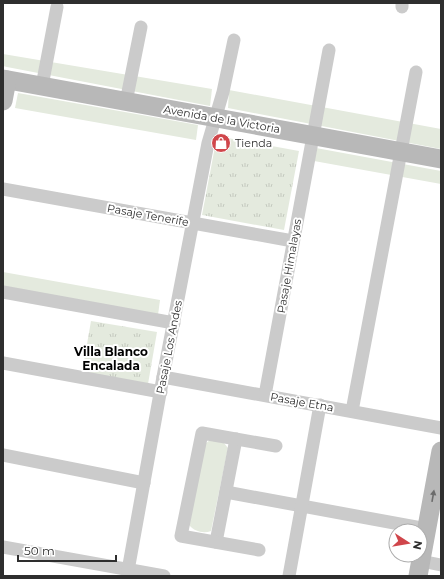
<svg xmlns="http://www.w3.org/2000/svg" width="444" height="579" font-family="Montserrat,sans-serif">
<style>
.grass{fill:#e4eade}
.park{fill:url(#park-tufts)}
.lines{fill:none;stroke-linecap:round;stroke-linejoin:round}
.street{stroke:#cbcbcb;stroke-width:13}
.secondary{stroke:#b8b8b8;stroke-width:19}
.oneway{fill:#6c6c6c}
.labels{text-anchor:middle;stroke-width:4;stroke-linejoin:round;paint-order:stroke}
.street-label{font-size:11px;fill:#2e2e2e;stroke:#fff}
.poi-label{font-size:11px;fill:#2e2e2e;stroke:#fff;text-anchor:start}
.neighbourhood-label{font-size:12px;font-weight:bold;fill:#000;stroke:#fff}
</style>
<defs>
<pattern id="park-tufts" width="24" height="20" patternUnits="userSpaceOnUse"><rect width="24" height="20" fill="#e4eade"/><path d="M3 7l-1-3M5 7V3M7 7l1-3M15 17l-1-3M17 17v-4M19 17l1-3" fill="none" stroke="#c4c9bf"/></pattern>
</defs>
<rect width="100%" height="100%" fill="#fff"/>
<g class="grass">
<path d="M3,54L212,89L210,106L7,67L3,66Z"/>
<path d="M229,90L441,129V149L228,108Z"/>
<path d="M18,93L198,125L196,140L15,108Z"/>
<path d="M316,148L441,171V184L314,161Z"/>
<path d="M3,272L160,300L158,315L3,287Z"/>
<path d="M210,440L224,443L228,448L211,531C203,534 194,531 189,525L205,444Z"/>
</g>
<g class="park">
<path d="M217,136L299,151L284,230L202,215Z"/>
<path d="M91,321L157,332L148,384L82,373Z"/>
</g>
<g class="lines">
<g class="street">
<path d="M402,7V3"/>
<path d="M42,86L57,7"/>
<path d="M126,102L141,27"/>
<path d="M3,189L293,241"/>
<path d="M3,292L174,323"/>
<path d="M3,363L161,392"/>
<path d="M163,377L441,428"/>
<path d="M265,395L329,50"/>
<path d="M352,411L416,72"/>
<path d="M3,455L144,483"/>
<path d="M226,492L427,529"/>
<path d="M216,542L236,439"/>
<path d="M3,547L164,576"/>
<path d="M259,550L181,536L202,433L276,446"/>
<path d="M421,561L441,565"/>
<path d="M127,576L163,377L208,143L223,92L234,40"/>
<path d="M289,576L320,405"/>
</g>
<g class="secondary">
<path d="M3,79L441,159"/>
<path d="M3,101L7,80"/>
<path d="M418,576L441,451"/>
</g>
</g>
<defs><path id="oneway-solid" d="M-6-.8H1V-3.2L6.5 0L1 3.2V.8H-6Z"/></defs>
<use class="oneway" href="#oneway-solid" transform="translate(433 496) rotate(-80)"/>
<defs>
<g id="shop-disc" transform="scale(1)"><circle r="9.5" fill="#d0464b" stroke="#fff"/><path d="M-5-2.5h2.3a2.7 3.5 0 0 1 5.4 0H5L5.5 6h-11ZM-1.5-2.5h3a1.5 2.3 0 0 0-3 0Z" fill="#fff"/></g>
</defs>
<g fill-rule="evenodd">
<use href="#shop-disc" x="221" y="143"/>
</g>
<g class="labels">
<g class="street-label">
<text transform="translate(222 119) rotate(10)" y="4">Avenida de la Victoria</text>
<text transform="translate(148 215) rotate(10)" y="4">Pasaje Tenerife</text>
<text transform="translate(289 266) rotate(-80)" y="4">Pasaje Himalayas</text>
<text transform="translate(169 347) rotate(-79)" y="4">Pasaje Los Andes</text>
<text transform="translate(302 402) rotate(10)" y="4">Pasaje Etna</text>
</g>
<g class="poi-label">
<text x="235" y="147">Tienda</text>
</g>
<g class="neighbourhood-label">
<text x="111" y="356">Villa Blanco<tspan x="111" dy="14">Encalada</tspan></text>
</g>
</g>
<rect width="444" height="579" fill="none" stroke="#2e2e2e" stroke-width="8"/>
<g transform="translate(408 543) rotate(102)"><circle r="19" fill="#ffffff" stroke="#ababab"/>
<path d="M0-3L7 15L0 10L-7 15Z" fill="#d0464b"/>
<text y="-6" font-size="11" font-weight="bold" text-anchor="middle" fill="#2e2e2e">N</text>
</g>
<path d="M18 555v6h98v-6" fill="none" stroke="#2e2e2e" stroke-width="2"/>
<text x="24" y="555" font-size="12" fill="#2e2e2e" stroke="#ffffff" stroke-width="3" paint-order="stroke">50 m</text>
</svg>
